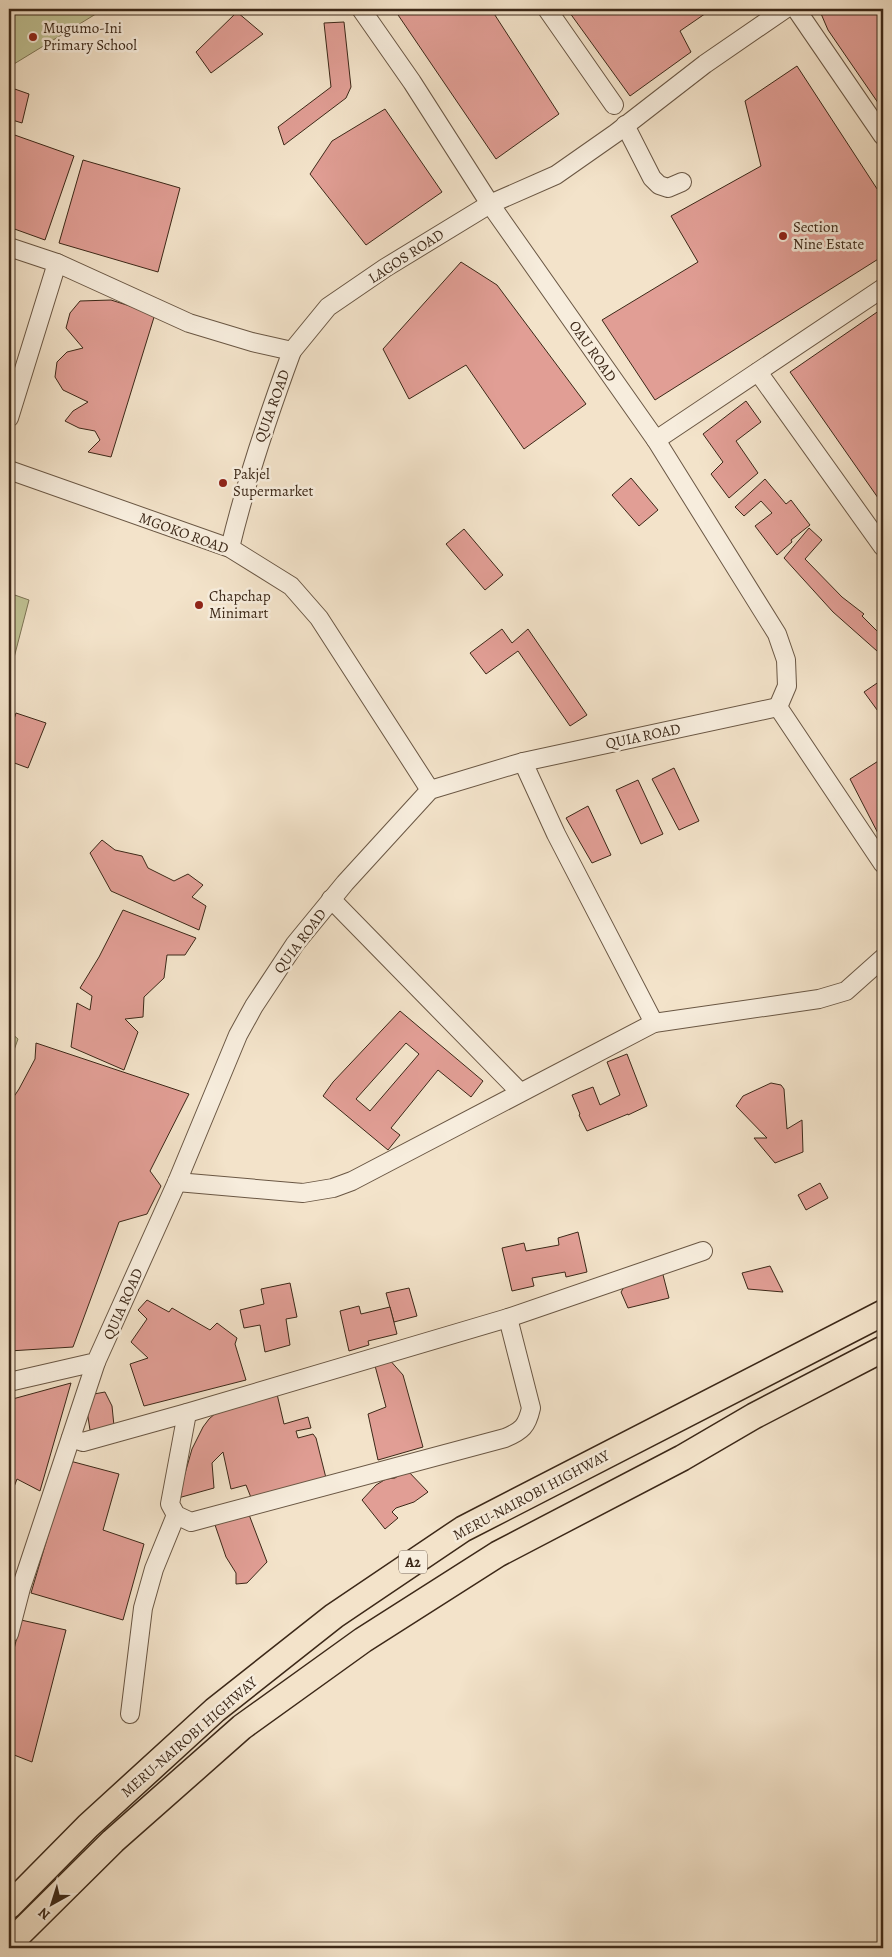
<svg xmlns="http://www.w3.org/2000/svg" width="892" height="1957" font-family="Alegreya,serif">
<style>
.green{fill:#c0c294;stroke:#7e7556}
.building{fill:#e19e95;stroke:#3c2818;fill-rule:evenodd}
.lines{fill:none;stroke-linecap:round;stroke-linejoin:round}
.minor-casing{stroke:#6a5744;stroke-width:20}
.highway-casing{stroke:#3c2818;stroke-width:28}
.minor{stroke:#f7eddd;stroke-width:18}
.highway{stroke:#f3e3ca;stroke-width:25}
.poi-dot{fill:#8f2418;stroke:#f7eddd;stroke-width:2}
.labels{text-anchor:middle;stroke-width:5;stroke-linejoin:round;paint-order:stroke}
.shield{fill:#f7eddd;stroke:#746353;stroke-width:1}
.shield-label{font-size:14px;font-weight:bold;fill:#3c2818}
.poi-label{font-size:15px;fill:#3c2818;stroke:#f7eddd;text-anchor:start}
.street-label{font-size:15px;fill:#3c2818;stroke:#f7eddd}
</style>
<rect width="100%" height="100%" fill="#f3e3ca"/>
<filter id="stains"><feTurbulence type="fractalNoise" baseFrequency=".004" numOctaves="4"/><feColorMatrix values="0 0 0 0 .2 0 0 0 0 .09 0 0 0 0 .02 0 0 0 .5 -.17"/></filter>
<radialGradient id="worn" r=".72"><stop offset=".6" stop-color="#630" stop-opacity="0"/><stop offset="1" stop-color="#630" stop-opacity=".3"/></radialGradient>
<g class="green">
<path d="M9,9H104L9,67Z"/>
<path d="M9,593L29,600L9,677Z"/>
<path d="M9,1031L18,1039L9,1064Z"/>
</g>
<g class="building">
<path d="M394,9H491L559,114L496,159Z"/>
<path d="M567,9H712L680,31L691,52L630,96Z"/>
<path d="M819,9H883V110L828,30Z"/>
<path d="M237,12L263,34L211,73L196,52Z"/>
<path d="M344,22L351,87L346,98L284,145L278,127L331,87L324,23Z"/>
<path d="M797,66L883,198V256L655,400L602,320L698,262L671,216L761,166L745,101Z"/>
<path d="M9,87L29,94L22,123L9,119Z"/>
<path d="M385,109L442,192L366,245L310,174L332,141Z"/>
<path d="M9,133L74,156L45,240L9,227Z"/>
<path d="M83,160L180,188L158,272L59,243Z"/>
<path d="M461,262L497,285L586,404L524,449L466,365L409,399L383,349Z"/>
<path d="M111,300L155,314L111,457L88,452L100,440L95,431L79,428L65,421L73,411L88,402L63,390L55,377L57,362L67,352L83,348L66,328L70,313L80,301Z"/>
<path d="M883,308V505L790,372Z"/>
<path d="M746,401L761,422L736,441L758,473L729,498L711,474L723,462L703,434Z"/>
<path d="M631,478L658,510L639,526L612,495Z"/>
<path d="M765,479L786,504L791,500L810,525L791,540L792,542L777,555L755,526L772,513L761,501L744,516L735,507Z"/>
<path d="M809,528L822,540L805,559L842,597L864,614L862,616L883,637V644L877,651L833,612L784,558Z"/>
<path d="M464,529L503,575L485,590L446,544Z"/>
<path d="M502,629L512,643L528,629L587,715L570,726L518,651L486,674L470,653Z"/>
<path d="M883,679V718L864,692Z"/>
<path d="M16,713L46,723L28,768L9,761V735Z"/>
<path d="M883,758V843L850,779Z"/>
<path d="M674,768L699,821L679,830L652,779Z"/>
<path d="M638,780L663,834L641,844L616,790Z"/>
<path d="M588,806L611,855L592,863L566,818Z"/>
<path d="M102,840L115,850L142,856L148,868L174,881L188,874L203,885L192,897L206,906L199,930L111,891L90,853Z"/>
<path d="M123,910L196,938L185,955H167L164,978L144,997L143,1017L125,1019L138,1032L124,1070L71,1047L77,1003L90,1010L92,996L80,988L99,957Z"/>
<path d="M400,1011L483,1081L471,1097L438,1070L391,1128L400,1135L388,1150L323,1096L333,1082ZM406,1043L419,1054L370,1111L356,1099Z"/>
<path d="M36,1043L189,1094L150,1171L161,1186L147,1214L119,1222L73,1347L9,1351V1104L19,1089L35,1059Z"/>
<path d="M627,1054L647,1106L628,1115V1114L587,1131L579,1115L580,1114L572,1095L593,1087L600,1105L620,1095L607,1062Z"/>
<path d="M771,1083L781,1085L784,1089L787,1129L802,1120L803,1152L775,1163L754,1138H767L736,1106L743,1096Z"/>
<path d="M820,1183L828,1198L806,1210L798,1195Z"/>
<path d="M578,1232L587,1272L566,1277L565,1272L532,1278L534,1286L512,1291L502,1248L524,1243L526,1251L559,1245L558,1238Z"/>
<path d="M770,1266L783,1292L748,1289L742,1273Z"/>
<path d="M662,1271L669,1298L628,1308L621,1292L628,1281Z"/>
<path d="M290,1283L297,1317L286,1319L290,1345L265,1352L260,1325L244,1328L240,1310L264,1304L261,1289Z"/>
<path d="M409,1288L417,1316L394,1322L386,1293Z"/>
<path d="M147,1300L169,1312L172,1308L210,1330L217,1323L237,1338L235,1344L246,1380L144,1406L130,1364L148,1358L131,1342L147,1319L138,1310Z"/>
<path d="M359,1306L361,1314L390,1307L397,1334L368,1341L369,1345L349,1351L340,1311Z"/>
<path d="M388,1358L403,1375L423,1447L378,1460L368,1414L386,1407L374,1362Z"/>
<path d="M71,1383L40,1491L17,1479L9,1500V1400Z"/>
<path d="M105,1392L112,1406L114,1426L90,1430L86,1404L94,1394Z"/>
<path d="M277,1394L284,1424L308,1417L311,1428L296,1431L298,1438L313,1434L316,1438L326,1478L252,1500L246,1485L231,1489L223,1452L212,1463L214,1488L178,1498L192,1449L203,1427L209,1419L217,1412Z"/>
<path d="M70,1461L119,1474L103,1530L144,1544L123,1620L31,1593Z"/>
<path d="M407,1470L428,1492L414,1502L396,1508L392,1512L398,1518L385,1529L362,1500L376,1485L386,1479L395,1478Z"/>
<path d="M248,1512L267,1562L247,1583L236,1584V1573L226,1557L214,1522Z"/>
<path d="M21,1620L66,1630L32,1762L9,1753V1670Z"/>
</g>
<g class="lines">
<g class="minor-casing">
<g id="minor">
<path d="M361,9L412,82L490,204L656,440L777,634L786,660L787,686L778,707"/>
<path d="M547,9L614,105"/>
<path d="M796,9L883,136"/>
<path d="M625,125L652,178L659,185L668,188L682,182"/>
<path d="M9,247L57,263L189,323L252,342L292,351L328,307L385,268L490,204L556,175L616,133L705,64L785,9"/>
<path d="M758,372L883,547"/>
<path d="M9,418L57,263"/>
<path d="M656,440L883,288"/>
<path d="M9,470L230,548L291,586L319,618L430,790"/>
<path d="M230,548C246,481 268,416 292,351"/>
<path d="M778,707L883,864"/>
<path d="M331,899L520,1092"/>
<path d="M654,1023L819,999L846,991L883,958"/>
<path d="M177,1182L303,1193L333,1188L352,1181L654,1023L556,834L523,762"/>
<path d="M9,1382L96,1362L177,1182L238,1035L254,1006L295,944L345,883L430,790L523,762L778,707"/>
<path d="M187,1413L170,1504L176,1515L191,1522L505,1438C522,1431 527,1426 531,1408L508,1318"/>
<path d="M71,1438L83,1442L187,1413L508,1318L703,1251"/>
<path d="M9,1634L21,1588L96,1362"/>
<path d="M130,1714L143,1608L154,1569L176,1515"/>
</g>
</g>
<g class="highway-casing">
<g id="highway">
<path d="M9,1906L88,1826L215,1710L334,1616L463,1529L883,1313"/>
<path d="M9,1944L113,1841L242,1727L363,1640L498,1554L682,1458L754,1416L883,1349"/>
</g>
</g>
<use href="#minor" class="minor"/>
<use href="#highway" class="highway"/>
</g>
<g class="poi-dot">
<circle cx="33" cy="37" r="5"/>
<circle cx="783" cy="236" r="5"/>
<circle cx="223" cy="483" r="5"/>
<circle cx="199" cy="605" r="5"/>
</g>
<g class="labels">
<rect class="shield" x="399" y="1550.5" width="28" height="23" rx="4"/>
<g class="shield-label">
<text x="413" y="1567">A2</text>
</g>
<g class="poi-label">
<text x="43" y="33">Mugumo-Ini<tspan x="43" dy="17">Primary School</tspan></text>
<text x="793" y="232">Section<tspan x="793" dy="17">Nine Estate</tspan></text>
<text x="233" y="479">Pakjel<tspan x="233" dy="17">Supermarket</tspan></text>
<text x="209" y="601">Chapchap<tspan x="209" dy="17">Minimart</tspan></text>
</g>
<g class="street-label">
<text transform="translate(406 256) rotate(-33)" y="5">LAGOS ROAD</text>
<text transform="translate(593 351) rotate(55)" y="5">OAU ROAD</text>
<text transform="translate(272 406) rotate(-70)" y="5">QUIA ROAD</text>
<text transform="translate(184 533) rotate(20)" y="5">MGOKO ROAD</text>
<text transform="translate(643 736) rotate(-12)" y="5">QUIA ROAD</text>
<text transform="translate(300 941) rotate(-53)" y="5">QUIA ROAD</text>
<text transform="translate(123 1304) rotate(-66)" y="5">QUIA ROAD</text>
<text transform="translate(531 1495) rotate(-28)" y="5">MERU-NAIROBI HIGHWAY</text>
<text transform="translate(189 1737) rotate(-41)" y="5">MERU-NAIROBI HIGHWAY</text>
</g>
</g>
<rect width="892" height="1957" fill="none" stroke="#f3e3ca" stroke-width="30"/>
<rect x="10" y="10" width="872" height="1937" fill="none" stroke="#3c2818" stroke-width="2.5"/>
<rect x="15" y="15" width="862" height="1927" fill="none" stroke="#3c2818"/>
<g transform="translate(52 1904) rotate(219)" stroke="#f7eddd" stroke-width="4" paint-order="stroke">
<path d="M0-4L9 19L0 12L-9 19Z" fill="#3c2818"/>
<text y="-8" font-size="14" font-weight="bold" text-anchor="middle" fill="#3c2818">N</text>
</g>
<rect width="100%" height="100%" filter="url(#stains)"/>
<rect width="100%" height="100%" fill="url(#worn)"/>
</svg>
